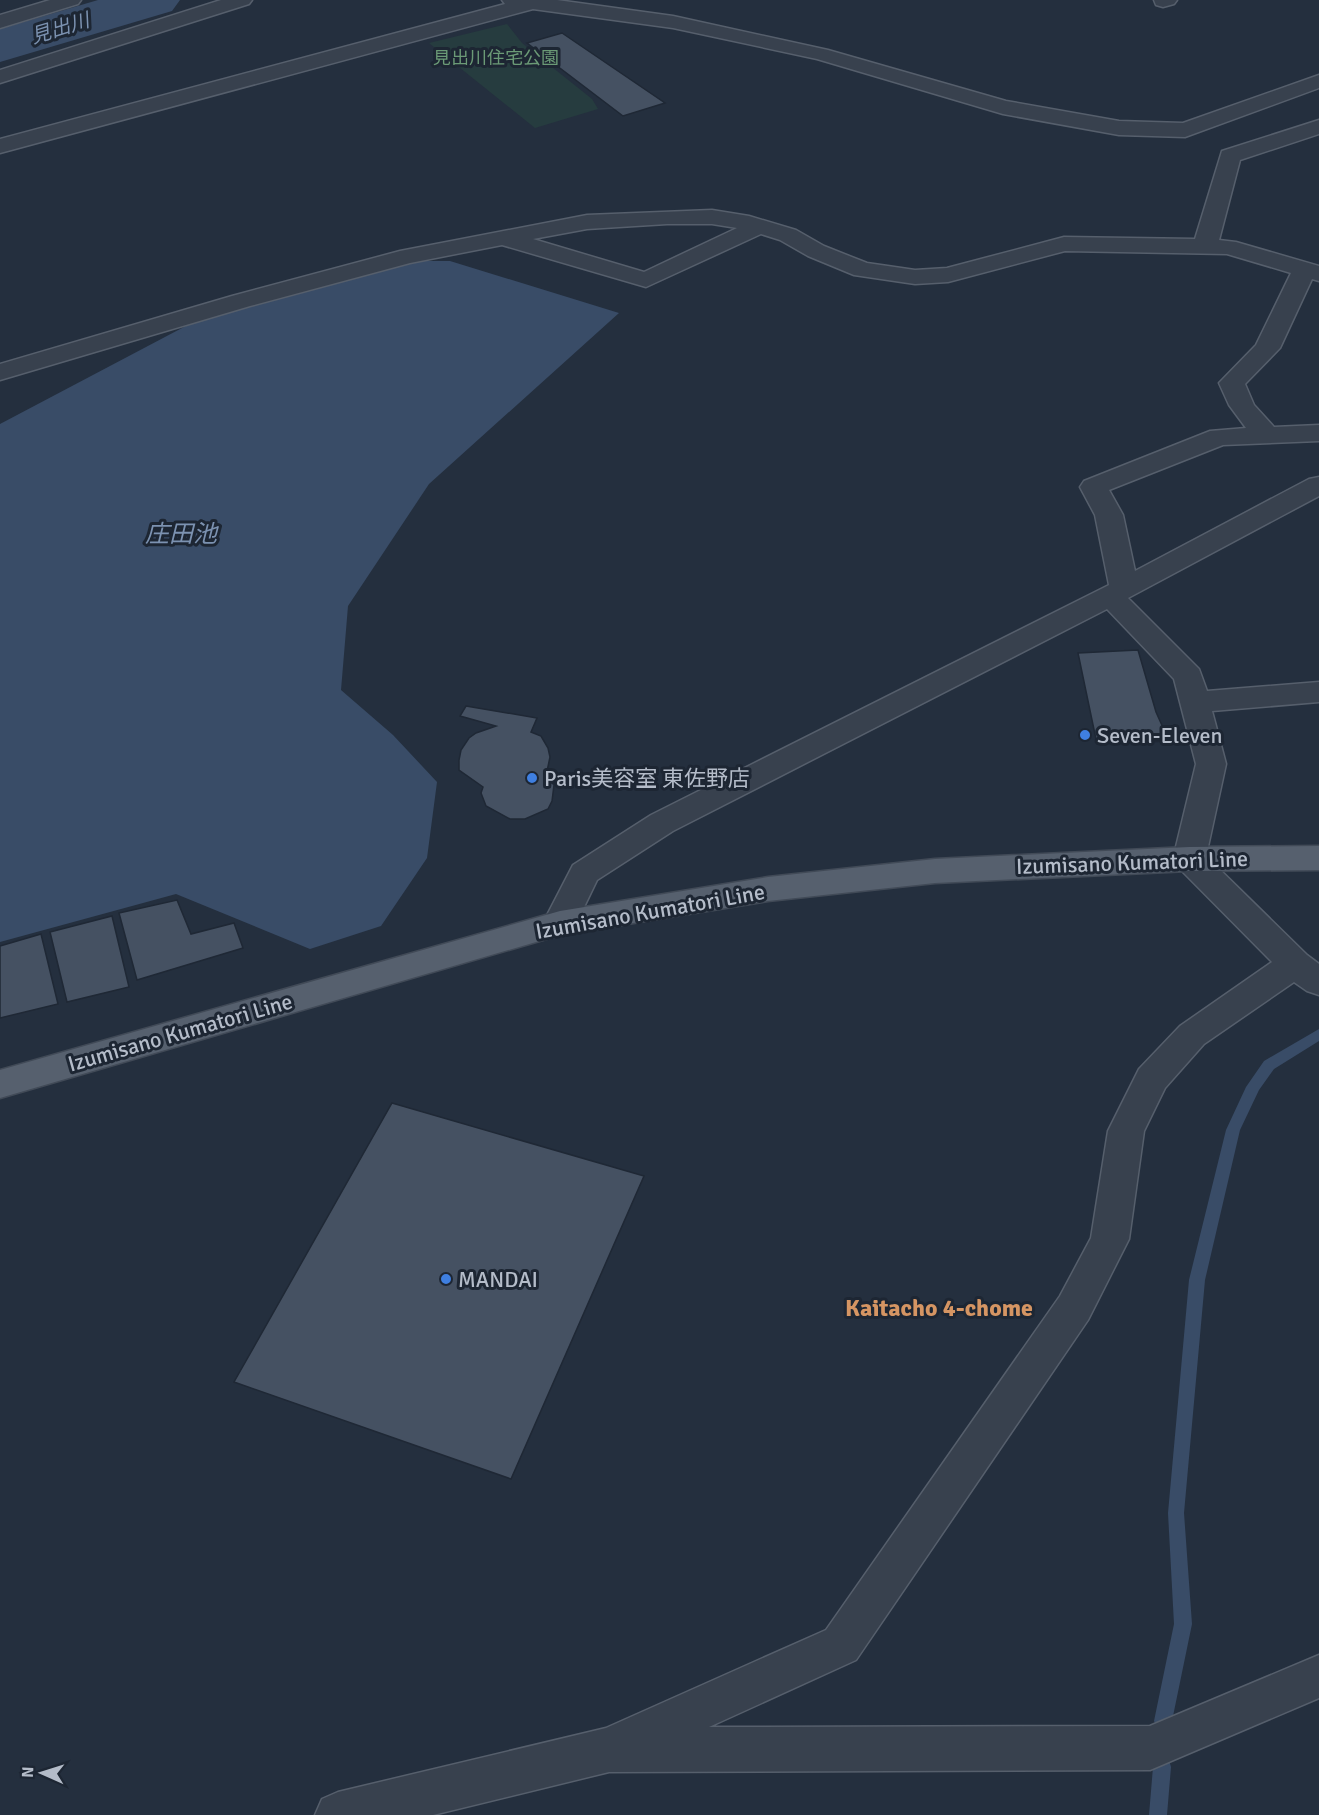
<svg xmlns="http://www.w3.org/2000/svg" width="1319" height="1815" font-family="Signika,'Noto Sans JP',sans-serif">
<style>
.green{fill:#263c3f}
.water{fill:#394c67}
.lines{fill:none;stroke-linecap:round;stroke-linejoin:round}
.stream{fill:#394c67;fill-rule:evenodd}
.river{fill:#394c67;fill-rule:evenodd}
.building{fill:#455162;stroke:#1f2835;stroke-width:1.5}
.minor-casing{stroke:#565f6c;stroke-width:3}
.major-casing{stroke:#414a57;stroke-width:3}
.minor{fill:#38414e;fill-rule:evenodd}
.major{fill:#56606e;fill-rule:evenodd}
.shop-dot{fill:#3f7fe0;stroke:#1d2633;stroke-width:2}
.labels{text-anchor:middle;stroke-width:6;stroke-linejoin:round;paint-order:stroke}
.far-park-label{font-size:18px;fill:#6b9a76;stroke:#1d2633}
.far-water-label{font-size:20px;font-style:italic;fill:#7c92b1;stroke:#1d2633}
.poi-label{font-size:22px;fill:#b4bcc9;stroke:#1d2633;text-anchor:start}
.street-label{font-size:22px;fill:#b4bcc9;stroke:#1d2633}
.water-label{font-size:24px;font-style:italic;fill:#7c92b1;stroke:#1d2633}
.neighbourhood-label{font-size:24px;font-weight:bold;fill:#d59563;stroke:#1d2633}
</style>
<rect width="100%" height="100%" fill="#242f3e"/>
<path class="green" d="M507,24L522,43L592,99L598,109L535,128L429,43Z"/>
<path class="water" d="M413,261H450L619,313L429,484L348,606L341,690L393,735L437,782L427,858L381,926L310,949L176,894L0,942V424L201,318Z"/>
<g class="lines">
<g class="stream">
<path d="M1319,1029V1041L1274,1069L1259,1090L1240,1130L1205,1280L1184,1513L1192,1624L1172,1721L1169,1727L1163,1730L1157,1727L1154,1721L1174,1624L1168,1513L1189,1280L1226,1130L1246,1087L1264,1061Z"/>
<path d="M1162,1758L1169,1760L1171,1767L1167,1815H1149L1153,1767L1155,1760Z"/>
</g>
<path class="river" d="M98,0H180L172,11L0,62V29Z"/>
</g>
<g class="building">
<path d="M562,33L665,103L623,116L527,43Z"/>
<path d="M1138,650L1156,712L1169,741L1097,744L1078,653Z"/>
<path d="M466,706L537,718L531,732L541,736L548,748L550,757L546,776L554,785L552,801L548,809L525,819H510L486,806L481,793L483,787L459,770V760L461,750L469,738L476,733L496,726L460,716Z"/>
<path d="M177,900L191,934L234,923L243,948L137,980L119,913Z"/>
<path d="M112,916L129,987L67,1002L50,932Z"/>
<path d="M41,934L58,1004L0,1018V946Z"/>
<path d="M392,1103L644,1176L511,1479L234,1382Z"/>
</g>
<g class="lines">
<g class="minor-casing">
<g id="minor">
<path d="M50,0H81L78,4L0,28V15Z"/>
<path d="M221,0H252L249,4L0,83V70Z"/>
<path d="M502,0H557L673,16L828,50L1006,101L1119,121L1183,123L1319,75V88L1185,137L1119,135L1003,114L817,59L673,28L533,9L0,153V139L505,4Z"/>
<path d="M1154,0H1177L1174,4L1163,7L1156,5Z"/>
<path d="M1319,120V134L1240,160L1219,240L1236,242L1319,266V281L1312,279L1280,348L1245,384L1254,405L1274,427L1319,425V441L1223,445L1109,490L1123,515L1135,571L1309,479L1319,477V496L1128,598L1199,669L1207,691L1319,682V702L1212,711L1226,764L1206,856L1307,955L1319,964V995L1307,991L1294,982L1204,1044L1165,1088L1144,1131L1129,1239L1088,1320L856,1660L709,1727L1150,1726L1319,1655V1698L1150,1770L609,1772L433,1815H315L322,1799L338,1792L606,1728L826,1630L1060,1296L1091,1238L1108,1131L1139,1069L1180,1026L1272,962L1178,867L1173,859L1196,764L1174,679L1107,609L673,831L597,880L572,932L560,935L548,932L543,923L573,865L651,815L1109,585L1095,515L1080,487L1084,481L1210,431L1246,428L1229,405L1219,383L1256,345L1291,273L1227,254L1065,251L948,282L915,284L854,275L808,256L780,240L761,234L646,287L502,245L410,263L250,306L0,380V364L232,296L400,251L587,215L712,210L749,216L796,230L824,246L867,263L915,270L947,268L1064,237L1195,239L1222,151ZM667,224H712L737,228L644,272L533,239L587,229Z"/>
</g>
</g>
<g class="major-casing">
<path id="major" d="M1319,846V870L1189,871L935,883L768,901L560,935L0,1098V1070L560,911L768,877L935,859L1189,847Z"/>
</g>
<use href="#minor" class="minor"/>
<use href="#major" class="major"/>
</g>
<g class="shop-dot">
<circle cx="1085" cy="735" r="6"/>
<circle cx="532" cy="778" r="6"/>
<circle cx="446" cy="1279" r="6"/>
</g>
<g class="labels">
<g class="far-park-label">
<text x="496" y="64">見出川住宅公園</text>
</g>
<g class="far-water-label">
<text transform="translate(60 28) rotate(-17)" y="7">見出川</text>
</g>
<g class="poi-label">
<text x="1097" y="743">Seven-Eleven</text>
<text x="544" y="786">Paris美容室 東佐野店</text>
<text x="458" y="1287">MANDAI</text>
</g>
<g class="street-label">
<text transform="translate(1132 862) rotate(-2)" y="8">Izumisano Kumatori Line</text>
<text transform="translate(650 911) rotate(-10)" y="8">Izumisano Kumatori Line</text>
<text transform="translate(180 1032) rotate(-16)" y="8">Izumisano Kumatori Line</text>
</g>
<g class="water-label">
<text x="181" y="542">庄田池</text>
</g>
<g class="neighbourhood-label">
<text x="939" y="1316">Kaitacho 4-chome</text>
</g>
</g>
<g transform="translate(42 1773) rotate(273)" stroke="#1d2633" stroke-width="4.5" paint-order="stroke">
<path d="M0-4.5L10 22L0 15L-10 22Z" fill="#b4bcc9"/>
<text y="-9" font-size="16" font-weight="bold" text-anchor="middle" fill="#b4bcc9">N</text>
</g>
</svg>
